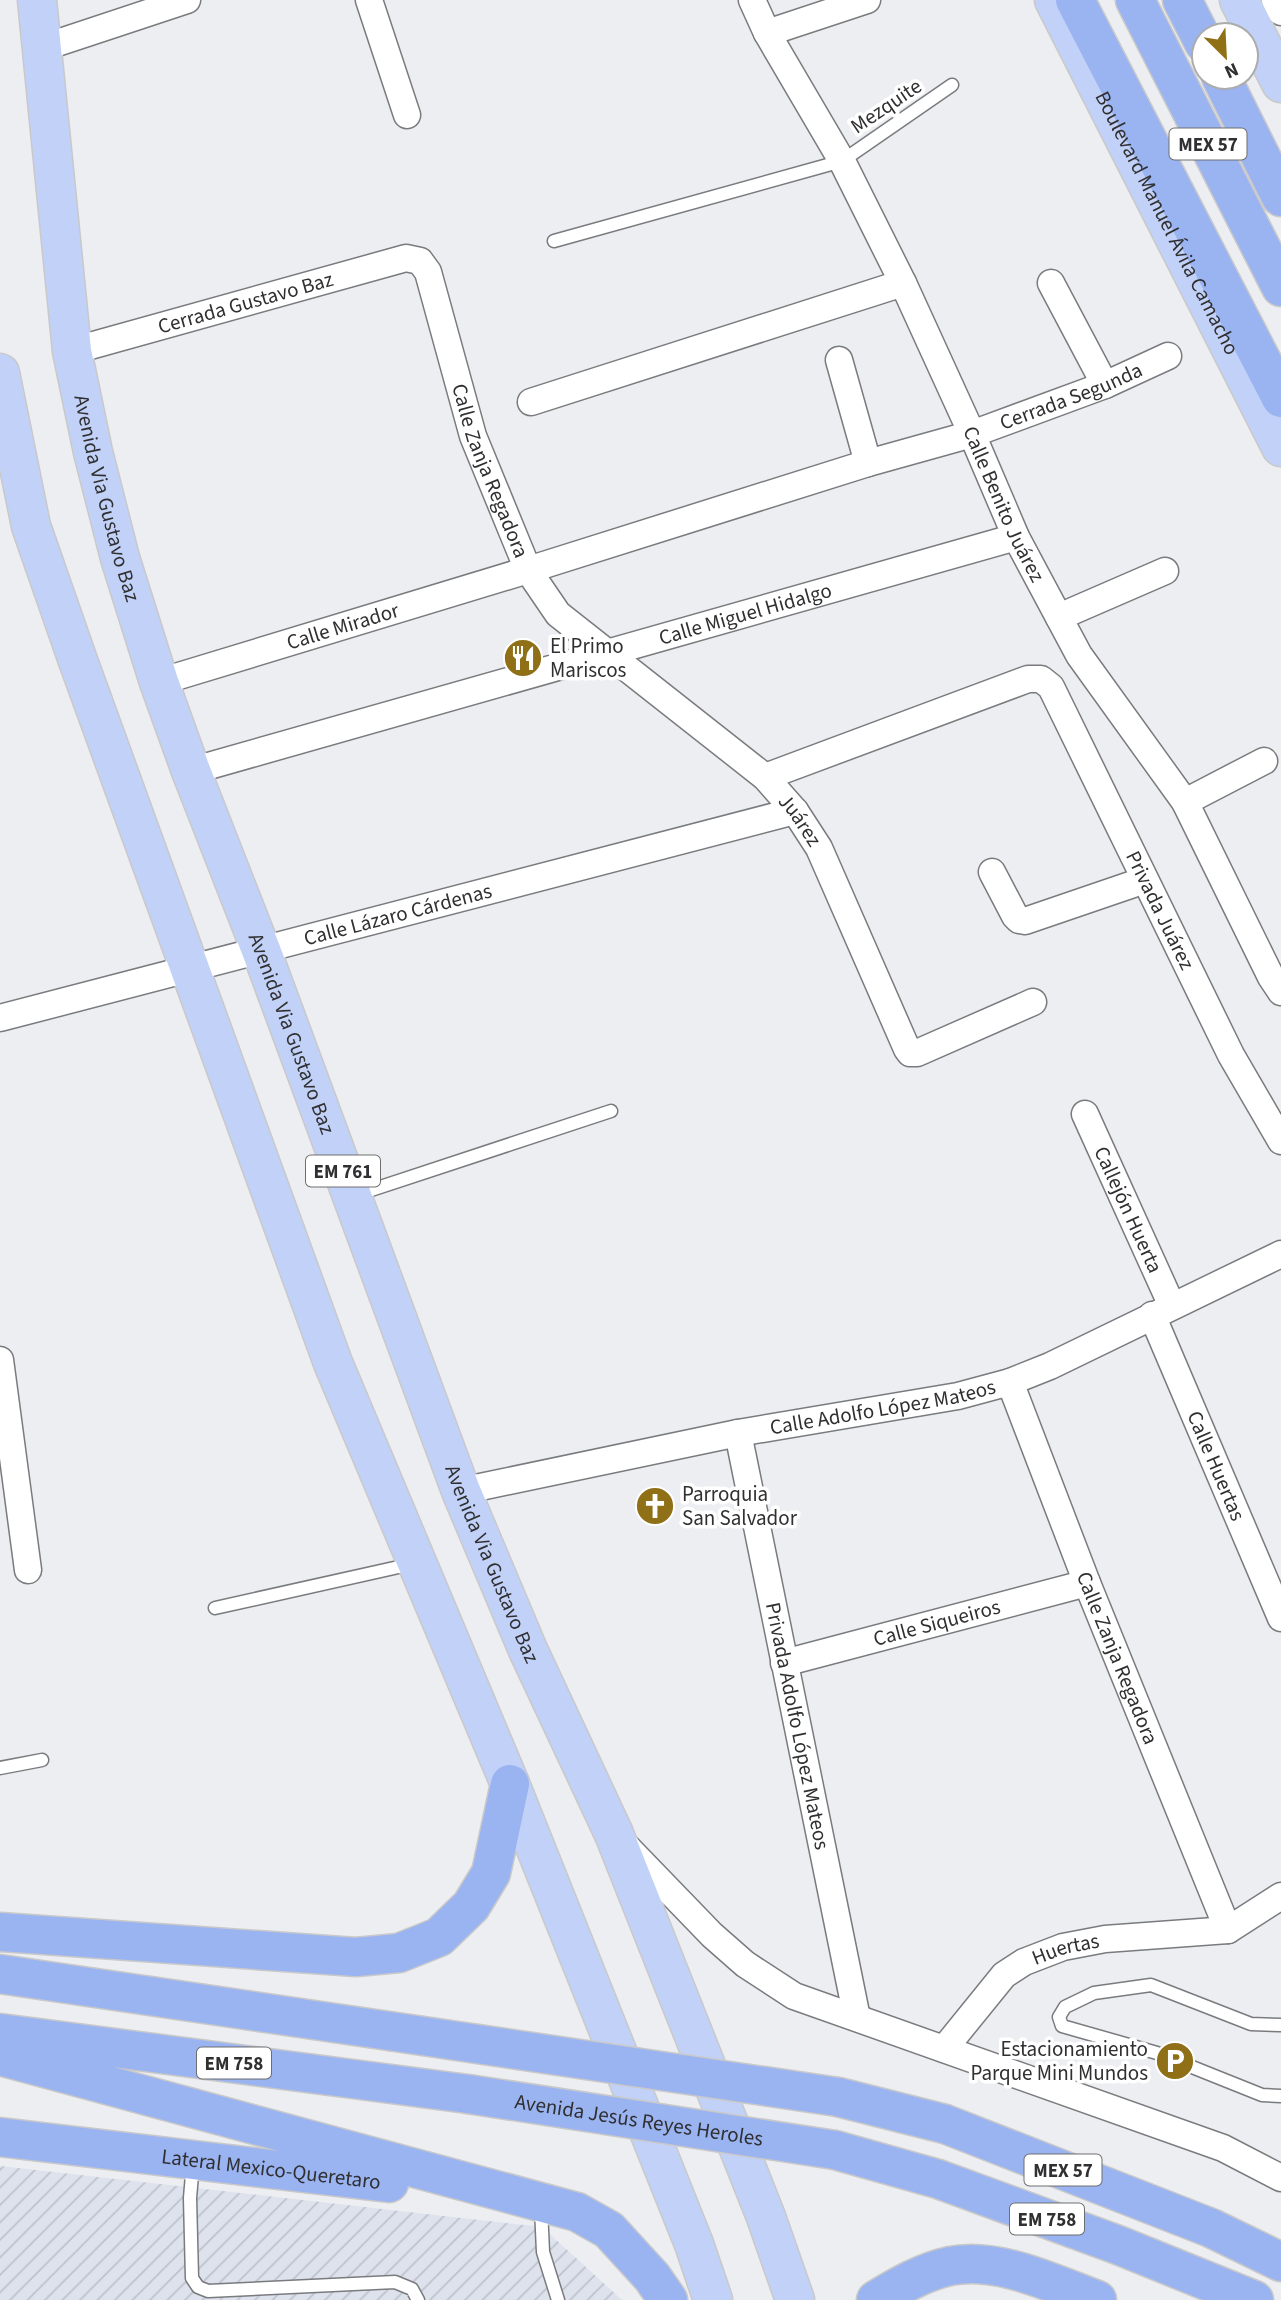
<svg xmlns="http://www.w3.org/2000/svg" width="1281" height="2300" font-family="'Source Sans 3',sans-serif">
<style>
.industrial{fill:url(#industrial-furrows)}
.lines{fill:none;stroke-linecap:round;stroke-linejoin:round}
.lane-casing{stroke:#797b7e;stroke-width:15}
.street-casing{stroke:#797b7e;stroke-width:29}
.primary-casing{stroke:#c9c9ca;stroke-width:41}
.highway-casing{stroke:#c9c9ca;stroke-width:41}
.lane{stroke:#fff;stroke-width:12}
.street{stroke:#fff;stroke-width:26}
.primary{stroke:#c2d1f7;stroke-width:38}
.highway{stroke:#9ab3f1;stroke-width:38}
.highway-bridge-casing{stroke:#c9c9ca;stroke-width:41;stroke-linecap:butt}
.highway-bridge{stroke:#9ab3f1;stroke-width:38}
.labels{text-anchor:middle;stroke-width:7;stroke-linejoin:round;paint-order:stroke}
.shield{fill:#fff;stroke:#6e6e70;stroke-width:2}
.shield-label{font-size:19px;font-weight:bold;fill:#303032}
.street-label{font-size:21px;fill:#303032;stroke:#fff}
.poi-label{font-size:21px;fill:#303032;stroke:#fff;text-anchor:start}
</style>
<defs>
<pattern id="industrial-furrows" width="10" height="10" patternUnits="userSpaceOnUse" patternTransform="scale(1.75)"><rect width="10" height="10" fill="#dde2ed"/><path d="M-1 1l2-2M0 10L10 0M9 11l2-2" fill="none" stroke="#bec2cc"/></pattern>
</defs>
<rect width="100%" height="100%" fill="#eceef1"/>
<path class="industrial" d="M0,2166L542,2227L622,2300H0Z"/>
<g class="lines">
<g class="lane-casing">
<g id="lane">
<path d="M554,241L842,161L952,85"/>
<path d="M356,1195L611,1111"/>
<path d="M215,1608L412,1564"/>
<path d="M0,1768L42,1760"/>
<path d="M1281,2025L1251,2024L1151,1985L1094,1993L1065,2007L1059,2017L1062,2026L1157,2053L1262,2095L1281,2096"/>
<path d="M193,2163L190,2198L192,2278L198,2287L208,2291L395,2282L412,2289L418,2300"/>
<path d="M541,2208L543,2252L558,2300"/>
</g>
</g>
<g class="street-casing">
<g id="street">
<path d="M369,0L407,115"/>
<path id="s1" d="M752,0L767,33L842,161L903,283L972,434L1016,537L1079,655L1185,802L1271,977L1281,992"/>
<path d="M1275,0L1281,12"/>
<path d="M767,33L867,0"/>
<path d="M42,48L187,0"/>
<path d="M1051,283L1105,385"/>
<path id="s2" d="M72,351L406,258L420,261L428,272L473,436L528,570L558,614L765,777L795,811L819,848L907,1049L910,1053H917L1033,1002"/>
<path d="M839,360L868,463"/>
<path d="M531,402L903,283"/>
<path d="M1059,617L1165,571"/>
<path id="s3" d="M159,682L528,570L868,463L972,434L1105,385L1168,356"/>
<path id="s4" d="M191,771L1016,537"/>
<path id="s5" d="M765,777L1028,679H1041L1051,687L1231,1055L1281,1141"/>
<path d="M1185,802L1264,761"/>
<path d="M992,872L1015,916L1019,920L1025,921L1145,880"/>
<path id="s6" d="M0,1018L795,811"/>
<path id="s7" d="M1085,1114L1172,1306"/>
<path id="s8" d="M1152,1315L1281,1618"/>
<path d="M0,1360L28,1570"/>
<path id="s9" d="M1010,1382L1087,1583L1228,1930"/>
<path id="s10" d="M738,1433L857,2018"/>
<path id="s11" d="M461,1491L738,1433L958,1396L1010,1382L1050,1366L1281,1254"/>
<path id="s12" d="M784,1663L1087,1583"/>
<path d="M623,1843L712,1935L745,1964L794,1996L1223,2148L1281,2178"/>
<path id="s13" d="M944,2049L1004,1975L1024,1962L1063,1947L1105,1939L1228,1930L1281,1896"/>
</g>
</g>
<g class="primary-casing">
<g id="primary">
<path id="s14" d="M37,0L72,351L93,452L120,558L159,682L191,771L261,950L461,1491L528,1650L614,1834L766,2217L795,2300"/>
<path id="s15" d="M1054,0L1281,447"/>
<path d="M1239,0L1281,83"/>
<path d="M0,373L31,526L77,658L333,1363L510,1784L694,2244L713,2300"/>
</g>
</g>
<g class="highway-casing">
<g id="highway">
<path d="M1075,0L1281,398"/>
<path d="M1135,0L1281,287"/>
<path d="M1182,0L1204,43"/>
<path d="M1221,77L1281,197"/>
<path d="M0,1932L356,1957L399,1953L439,1937L471,1906L491,1873L510,1784"/>
<path d="M0,1974L389,2031"/>
<path d="M0,2033L468,2094"/>
<path d="M0,2056L577,2212L609,2230L652,2277L668,2300"/>
<path d="M838,2097L945,2124L1211,2228L1281,2262"/>
<path id="s16" d="M0,2137L389,2183"/>
<path d="M835,2150L938,2179L1118,2245L1254,2300"/>
<path d="M876,2300C899,2286 923,2272 950,2266C997,2256 1054,2284 1097,2300"/>
</g>
</g>
<use href="#lane" class="lane"/>
<use href="#street" class="street"/>
<use href="#primary" class="primary"/>
<use href="#highway" class="highway"/>
<g class="highway-bridge-casing">
<g id="highway-bridge">
<path d="M389,2031L838,2097"/>
<path id="s17" d="M468,2094L835,2150"/>
</g>
</g>
<use href="#highway-bridge" class="highway-bridge"/>
</g>
<defs>
<g id="restaurant-disc" transform="scale(2.0125)"><circle r="9.5" fill="#907016" stroke="#fff"/><path d="M-5-6h1v4h1v-4h1v4h1v-4h1v5L-1.5 .5V6h-2V.5L-5-1ZM5-6V6H3V1.5H1.5Q1.5-4 5-6Z" fill="#fff"/></g>
<g id="church-disc" transform="scale(2.0125)"><circle r="9.5" fill="#907016" stroke="#fff"/><path d="M-1.2-6h2.4v3.5h3.3v2.4h-3.3V6h-2.4V-.1h-3.3v-2.4h3.3Z" fill="#fff"/></g>
<g id="parking-disc" transform="scale(2.0125)"><circle r="9.5" fill="#907016" stroke="#fff"/><path d="M-3.5-5.5H1a3.5 3.5 0 0 1 0 7H-1V5.5H-3.5ZM-1-3.4V-.6H.8a1.4 1.4 0 0 0 0-2.8Z" fill="#fff"/></g>
</defs>
<g fill-rule="evenodd">
<use href="#restaurant-disc" x="523" y="658"/>
<use href="#church-disc" x="655" y="1506"/>
<use href="#parking-disc" x="1175" y="2061"/>
</g>
<g class="labels">
<g class="shield">
<rect x="1169.5" y="128.5" width="77" height="31" rx="5"/>
<rect x="306" y="1155.5" width="74" height="31" rx="5"/>
<rect x="197" y="2047.5" width="74" height="31" rx="5"/>
<rect x="1024.5" y="2154.5" width="77" height="31" rx="5"/>
<rect x="1010" y="2203.5" width="74" height="31" rx="5"/>
</g>
<g class="shield-label">
<text x="1208" y="151">MEX 57</text>
<text x="343" y="1178">EM 761</text>
<text x="234" y="2070">EM 758</text>
<text x="1063" y="2177">MEX 57</text>
<text x="1047" y="2226">EM 758</text>
</g>
<g class="street-label">
<text transform="translate(886 106) rotate(-34)" y="7">Mezquite</text>
<text dy="7" stroke="none"><textPath href="#s15" startOffset="250">Boulevard Manuel Ávila Camacho</textPath></text>
<text dy="7" stroke="none"><textPath href="#s2" startOffset="180">Cerrada Gustavo Baz</textPath></text>
<text dy="7" stroke="none"><textPath href="#s3" startOffset="956">Cerrada Segunda</textPath></text>
<text dy="7" stroke="none"><textPath href="#s2" startOffset="583">Calle Zanja Regadora</textPath></text>
<text dy="7" stroke="none"><textPath href="#s14" startOffset="504">Avenida Via Gustavo Baz</textPath></text>
<text dy="7" stroke="none"><textPath href="#s1" startOffset="564">Calle Benito Juárez</textPath></text>
<text dy="7" stroke="none"><textPath href="#s4" startOffset="576">Calle Miguel Hidalgo</textPath></text>
<text dy="7" stroke="none"><textPath href="#s3" startOffset="192">Calle Mirador</textPath></text>
<text dy="7" stroke="none"><textPath href="#s2" startOffset="1062">Juárez</textPath></text>
<text dy="7" stroke="none"><textPath href="#s5" startOffset="555">Privada Juárez</textPath></text>
<text dy="7" stroke="none"><textPath href="#s6" startOffset="411">Calle Lázaro Cárdenas</textPath></text>
<text dy="7" stroke="none"><textPath href="#s14" startOffset="1071">Avenida Via Gustavo Baz</textPath></text>
<text dy="7" stroke="none"><textPath href="#s7" startOffset="105">Callejón Huerta</textPath></text>
<text dy="7" stroke="none"><textPath href="#s11" startOffset="430">Calle Adolfo López Mateos</textPath></text>
<text dy="7" stroke="none"><textPath href="#s8" startOffset="164">Calle Huertas</textPath></text>
<text dy="7" stroke="none"><textPath href="#s14" startOffset="1638">Avenida Via Gustavo Baz</textPath></text>
<text dy="7" stroke="none"><textPath href="#s12" startOffset="158">Calle Siqueiros</textPath></text>
<text dy="7" stroke="none"><textPath href="#s9" startOffset="296">Calle Zanja Regadora</textPath></text>
<text dy="7" stroke="none"><textPath href="#s10" startOffset="299">Privada Adolfo López Mateos</textPath></text>
<text dy="7" stroke="none"><textPath href="#s13" startOffset="163">Huertas</textPath></text>
<text dy="7" stroke="none"><textPath href="#s17" startOffset="173">Avenida Jesús Reyes Heroles</textPath></text>
<text dy="7" stroke="none"><textPath href="#s16" startOffset="273">Lateral Mexico-Queretaro</textPath></text>
</g>
<g class="poi-label">
<text x="550" y="653">El Primo<tspan x="550" dy="24">Mariscos</tspan></text>
<text x="682" y="1501">Parroquia<tspan x="682" dy="24">San Salvador</tspan></text>
<text x="1148" y="2056" text-anchor="end">Estacionamiento<tspan x="1148" dy="24">Parque Mini Mundos</tspan></text>
</g>
</g>
<g transform="translate(1225 56) rotate(156)"><circle r="33" fill="#ffffff" stroke="#acacad" stroke-width="2"/>
<path d="M0-5L12 26L0 18L-12 26Z" fill="#907016"/>
<text y="-10" font-size="19" font-weight="bold" text-anchor="middle" fill="#303032">N</text>
</g>
</svg>
